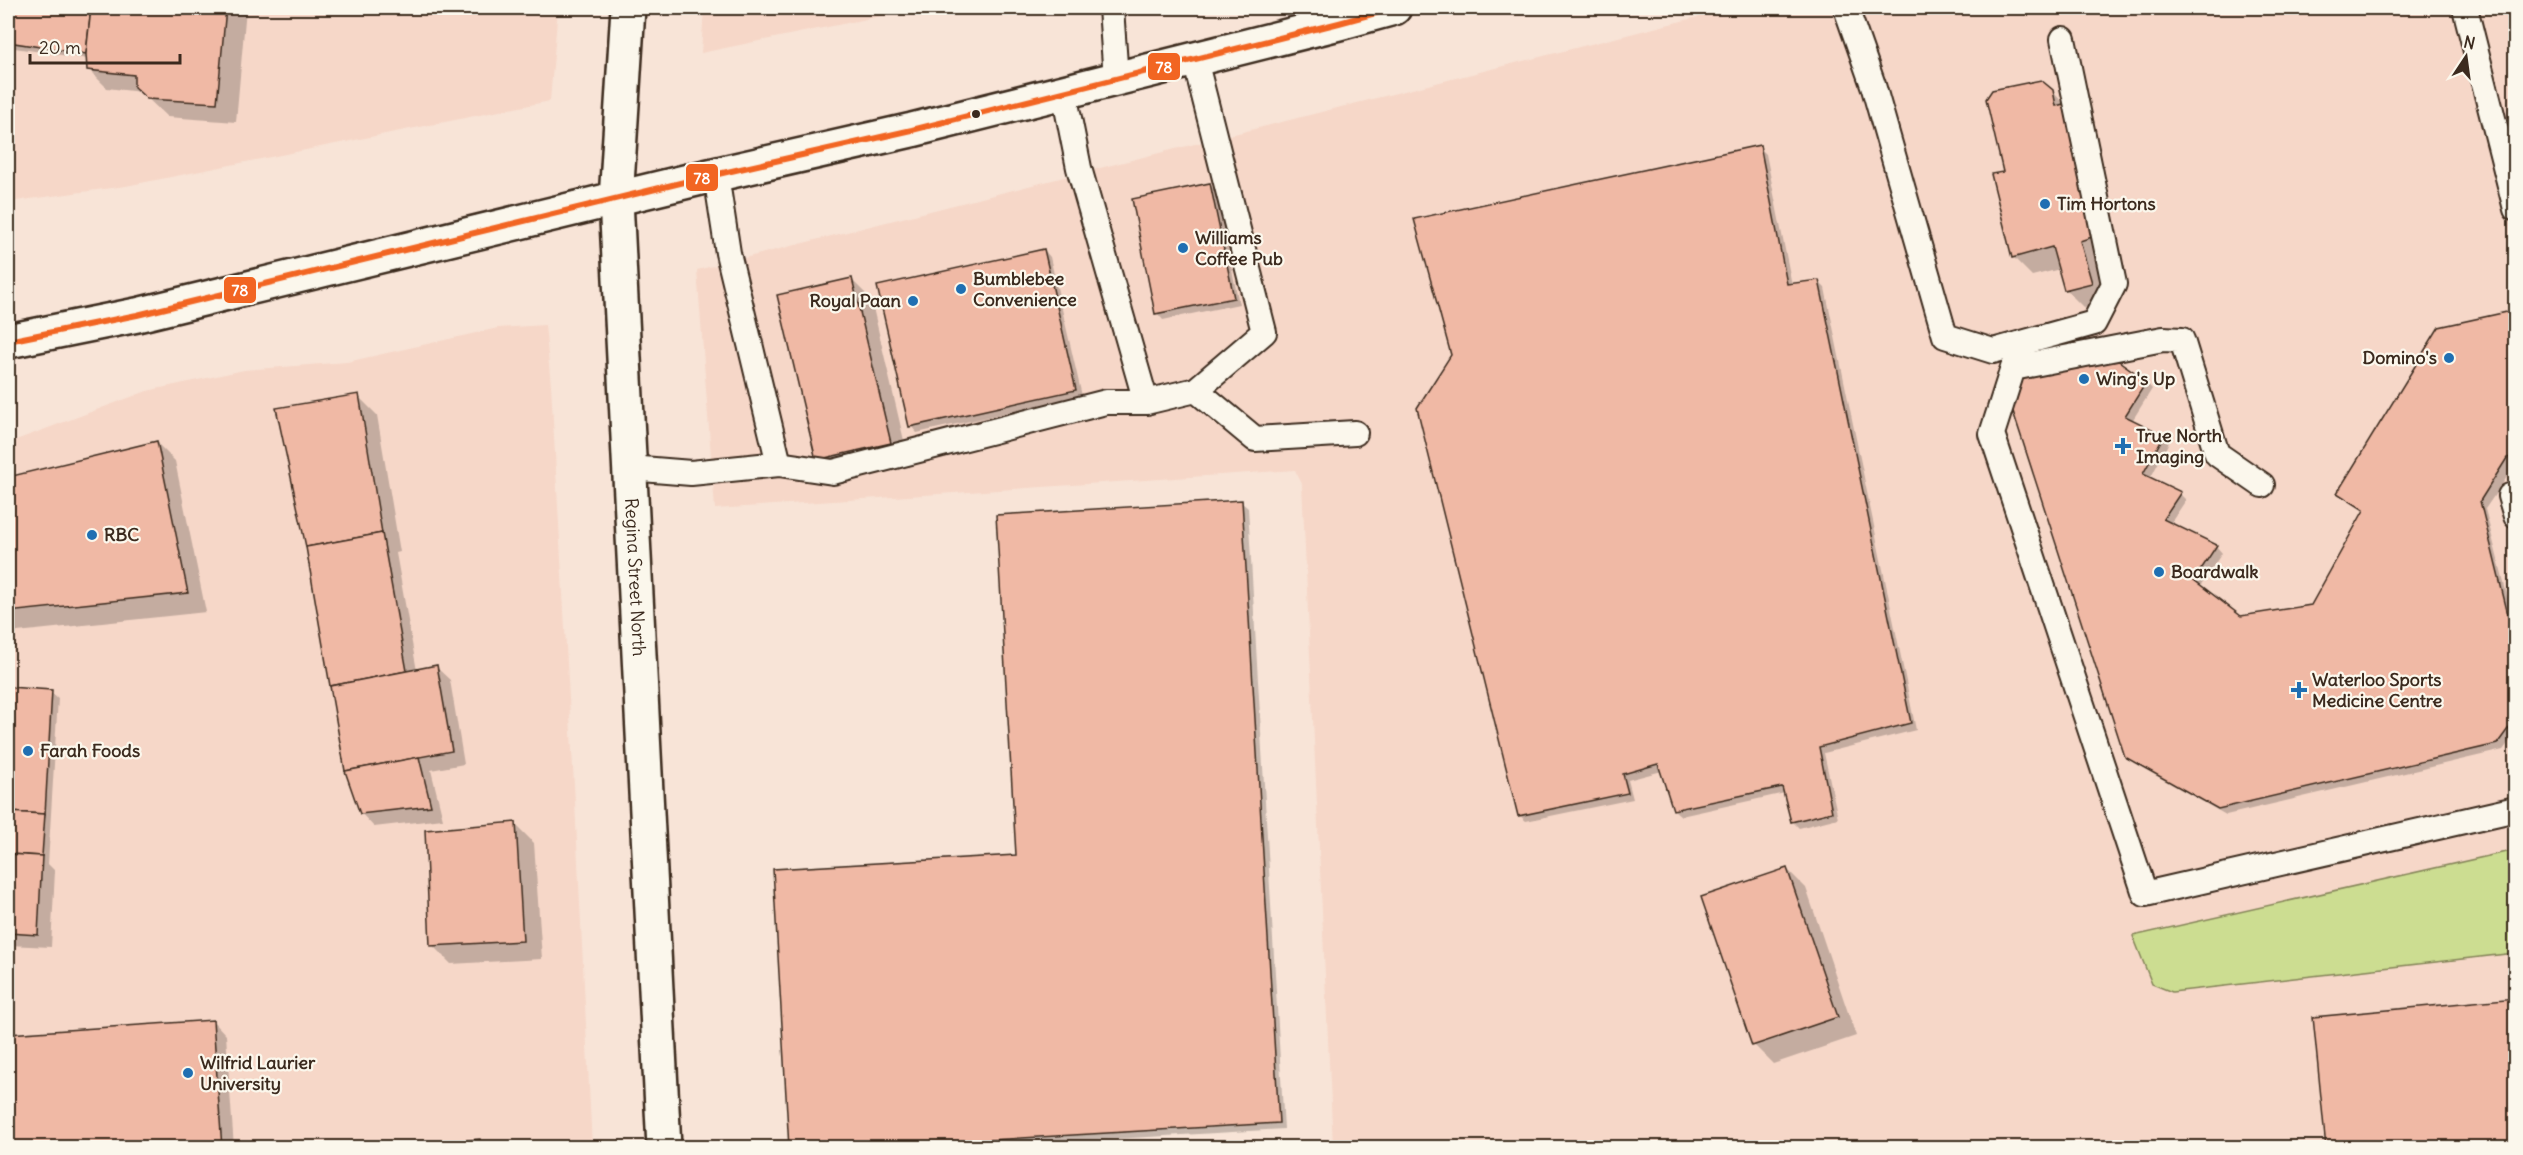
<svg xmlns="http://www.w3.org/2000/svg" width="2523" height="1155" font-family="Delius,sans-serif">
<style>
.built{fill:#f6d7c8}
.green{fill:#ccdd91;stroke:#848458;stroke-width:1.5}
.shadow{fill:#0003}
.building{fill:#f0b9a5;stroke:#3b2a1e;stroke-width:1.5}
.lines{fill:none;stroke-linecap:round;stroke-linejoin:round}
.lane-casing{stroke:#3b2a1e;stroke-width:28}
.secondary-casing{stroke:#3b2a1e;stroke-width:38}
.path{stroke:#3b2a1e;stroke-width:4;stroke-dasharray:4.5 4.5;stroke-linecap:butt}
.lane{stroke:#fbf7ec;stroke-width:24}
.secondary{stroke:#fbf7ec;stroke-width:33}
.bus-1-casing{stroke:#fbf7ec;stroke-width:10}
.bus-1{stroke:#f26522;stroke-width:6}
.bus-dot{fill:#3b2a1e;stroke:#fbf7ec;stroke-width:2}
.poi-dot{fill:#1f6fb2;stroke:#fbf7ec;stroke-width:2}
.labels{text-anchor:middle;stroke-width:4.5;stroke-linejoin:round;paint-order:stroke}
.poi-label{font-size:18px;font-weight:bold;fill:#3b2a1e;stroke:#fbf7ec;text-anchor:start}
.street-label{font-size:18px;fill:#3b2a1e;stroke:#fbf7ec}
.line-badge{stroke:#fbf7ec;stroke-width:2}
.badge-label{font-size:16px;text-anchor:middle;font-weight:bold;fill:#fff}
</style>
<rect width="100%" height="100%" fill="#f8e4d7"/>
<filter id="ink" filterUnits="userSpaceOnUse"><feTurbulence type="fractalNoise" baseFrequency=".0167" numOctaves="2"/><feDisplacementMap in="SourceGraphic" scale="12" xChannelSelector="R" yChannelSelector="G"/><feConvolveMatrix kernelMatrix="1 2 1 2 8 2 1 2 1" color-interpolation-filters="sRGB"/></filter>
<g filter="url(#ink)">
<g class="built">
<path d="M8,8H558L550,101L126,186L8,202Z"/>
<path d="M704,8H920L701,53Z"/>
<path d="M1733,8H2515V1147H1333L1302,484L1295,470L715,509L697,270Z"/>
<path d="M545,325L551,385L575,802L592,1147L8,1148V443L147,391L244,370L347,362L498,328Z"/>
</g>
<path class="green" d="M2515,850V953L2172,992L2152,984L2133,936Z"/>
<g class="shadow">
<path d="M8,8H246L236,122L167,117L141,92L107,88L88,69V59L8,47Z"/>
<path d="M2052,91L2065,105L2110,302L2084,308L2065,289L2060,269L2032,276L2013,257L2005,173Z"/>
<path d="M1759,147L1766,154L1792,285L1818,281L1825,288L1916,730L1824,753L1838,818L1799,828L1793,822L1785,793L1681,816L1674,810L1662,771L1628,780L1633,799L1526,821L1519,815Z"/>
<path d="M1209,184L1216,191L1239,304L1163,320L1157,313Z"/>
<path d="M1044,250L1050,257L1082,396L917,433L911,426Z"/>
<path d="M852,280L871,299L909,462L817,460Z"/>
<path d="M2516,312V464L2485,509L2516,630V733L2503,750L2226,815L2134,763L2127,756L2011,399L2146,382L2152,389L2132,421L2163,436L2169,442L2150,479L2180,494L2186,500L2170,524L2216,546L2222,553L2200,586L2241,617L2312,607L2365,512L2339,493Z"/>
<path d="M358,396L377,415L400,552L396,553L417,671L436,667L450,680L464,764L431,770L443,819L374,827L361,813Z"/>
<path d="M156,442L175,461L206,612L8,633V479Z"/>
<path d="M1241,502L1248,508L1284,1129L963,1148H791L1018,856Z"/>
<path d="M8,688L51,692L58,698L48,864L55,871L51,947L8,945Z"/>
<path d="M515,824L534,843L542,959L451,964L432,945Z"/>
<path d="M1787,869L1806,888L1856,1036L1773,1064L1754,1045Z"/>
<path d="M213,1021L226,1035L234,1148H8V1035Z"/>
<path d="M480,1140L486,1148H402Z"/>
</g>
<g class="building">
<path d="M8,8H91L86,54L8,42Z"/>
<path d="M91,8H226L217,103L147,99L134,87V75L87,70L86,54Z"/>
<path d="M2041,80L2053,90L2056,106L2067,103L2098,235L2080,241L2092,283L2064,290L2052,247L2012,258L1991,174L2003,172L1986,99L1992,90Z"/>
<path d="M1760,145L1787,284L1819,280L1911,723L1819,747L1832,812L1791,822L1782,787L1673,810L1658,764L1623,774L1628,793L1518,816L1417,408L1451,355L1414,219Z"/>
<path d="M1210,183L1234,298L1155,314L1132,199Z"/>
<path d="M1044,249L1076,390L909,427L877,286Z"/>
<path d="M852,278L891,443L816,460L777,295Z"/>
<path d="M2516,310V456L2507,458L2480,501L2516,647V718L2497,744L2218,809L2125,757L2009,399L2022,371L2106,352L2147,381L2125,416L2164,435L2143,474L2181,492L2163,519L2217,545L2194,580L2241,616L2311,605L2364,510L2337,493L2439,327Z"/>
<path d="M359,394L382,533L306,547L276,408Z"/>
<path d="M157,441L188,593L8,612V477Z"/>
<path d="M1242,500L1279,1123L853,1148H789L773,869L1016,855L996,515Z"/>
<path d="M382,533L407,671L330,686L306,547Z"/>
<path d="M437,665L452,751L345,771L330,686Z"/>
<path d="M8,687L52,690L45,814L8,812Z"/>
<path d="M419,757L431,806L360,814L345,771Z"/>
<path d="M8,812L45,814L42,856L8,854Z"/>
<path d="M516,822L523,941L430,946L425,830Z"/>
<path d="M8,854L42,856L38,935L8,933Z"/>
<path d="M1787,868L1838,1017L1752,1046L1701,897Z"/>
<path d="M2516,998V1148H2326L2313,1017Z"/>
<path d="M213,1020L222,1148H8V1034Z"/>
<path d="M480,1139L481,1148H381Z"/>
</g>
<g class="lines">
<g class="lane-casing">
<g id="lane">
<path d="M1111,8L1116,79"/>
<path d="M1846,8L1873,85L1945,336L1993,351L2094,323L2114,284L2063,39"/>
<path d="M2465,8L2516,209"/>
<path d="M1064,93L1079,168L1146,402"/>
<path d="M716,175L728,253L779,464"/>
<path d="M1196,390L1255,439L1355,433"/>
<path d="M630,468L691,473L779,464L833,472L1106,402H1146L1196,390L1264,332L1195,60"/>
<path d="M2262,485L2217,454L2182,340L2163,339L2013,368L1992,434L2145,894L2516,809"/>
<path d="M2516,494L2510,496L2516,516"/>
</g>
</g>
<g class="secondary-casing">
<g id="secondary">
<path id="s1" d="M628,8L616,200L664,1148"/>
<path d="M8,341L137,315L705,177L912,130L1339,23L1394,8"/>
</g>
</g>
<path class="path" d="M489,1143V1148"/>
<use href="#lane" class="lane"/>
<use href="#secondary" class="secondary"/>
<g class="bus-1-casing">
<path id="bus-1" d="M8,341L137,315L705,177L912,130L1339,23L1394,8"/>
</g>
<use href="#bus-1" class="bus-1"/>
</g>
</g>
<circle class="bus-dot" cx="976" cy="114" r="5"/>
<g class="poi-dot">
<circle cx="2045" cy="204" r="6"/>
<circle cx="1183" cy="248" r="6"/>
<circle cx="961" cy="289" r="6"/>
<circle cx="913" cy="301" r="6"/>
<circle cx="2449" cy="358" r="6"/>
<circle cx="2084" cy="379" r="6"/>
<path d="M2120 437h6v6h6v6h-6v6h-6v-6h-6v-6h6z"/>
<circle cx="92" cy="535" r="6"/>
<circle cx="2159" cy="572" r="6"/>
<path d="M2296 681h6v6h6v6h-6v6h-6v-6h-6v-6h6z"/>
<circle cx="28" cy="751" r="6"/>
<circle cx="188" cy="1073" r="6"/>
</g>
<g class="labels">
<g class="poi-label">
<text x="2057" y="210">Tim Hortons</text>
<text x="1195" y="244">Williams<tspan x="1195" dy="21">Coffee Pub</tspan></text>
<text x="973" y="285">Bumblebee<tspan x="973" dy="21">Convenience</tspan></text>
<text x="901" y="307" text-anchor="end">Royal Paan</text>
<text x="2437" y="364" text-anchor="end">Domino's</text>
<text x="2096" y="385">Wing's Up</text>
<text x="2136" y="442">True North<tspan x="2136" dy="21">Imaging</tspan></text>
<text x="104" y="541">RBC</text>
<text x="2171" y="578">Boardwalk</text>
<text x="2312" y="686">Waterloo Sports<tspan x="2312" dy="21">Medicine Centre</tspan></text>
<text x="40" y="757">Farah Foods</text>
<text x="200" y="1069">Wilfrid Laurier<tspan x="200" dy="21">University</tspan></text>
</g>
<g class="street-label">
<text dy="6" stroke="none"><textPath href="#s1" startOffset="570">Regina Street North</textPath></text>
</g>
</g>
<g class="line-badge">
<rect x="1147" y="52" width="34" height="29" rx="6" fill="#f26522"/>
<rect x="685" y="163" width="34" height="29" rx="6" fill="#f26522"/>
<rect x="223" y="276" width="34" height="28" rx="6" fill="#f26522"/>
</g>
<g class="badge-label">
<text x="1164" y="73">78</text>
<text x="702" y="184">78</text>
<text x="240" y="296">78</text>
</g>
<rect width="2523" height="1155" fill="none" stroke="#fbf7ec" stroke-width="30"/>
<rect x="15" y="15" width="2493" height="1125" fill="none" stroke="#3b2a1e" stroke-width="2" filter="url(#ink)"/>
<g transform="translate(2466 57) rotate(13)" stroke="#fbf7ec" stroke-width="4.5" paint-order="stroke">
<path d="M0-4.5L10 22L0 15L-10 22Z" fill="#3b2a1e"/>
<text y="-9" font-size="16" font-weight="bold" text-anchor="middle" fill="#3b2a1e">N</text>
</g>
<path d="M30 54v9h150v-9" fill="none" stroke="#3b2a1e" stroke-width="3"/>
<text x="39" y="54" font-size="18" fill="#3b2a1e" stroke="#fbf7ec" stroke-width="4.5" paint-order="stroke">20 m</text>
</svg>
